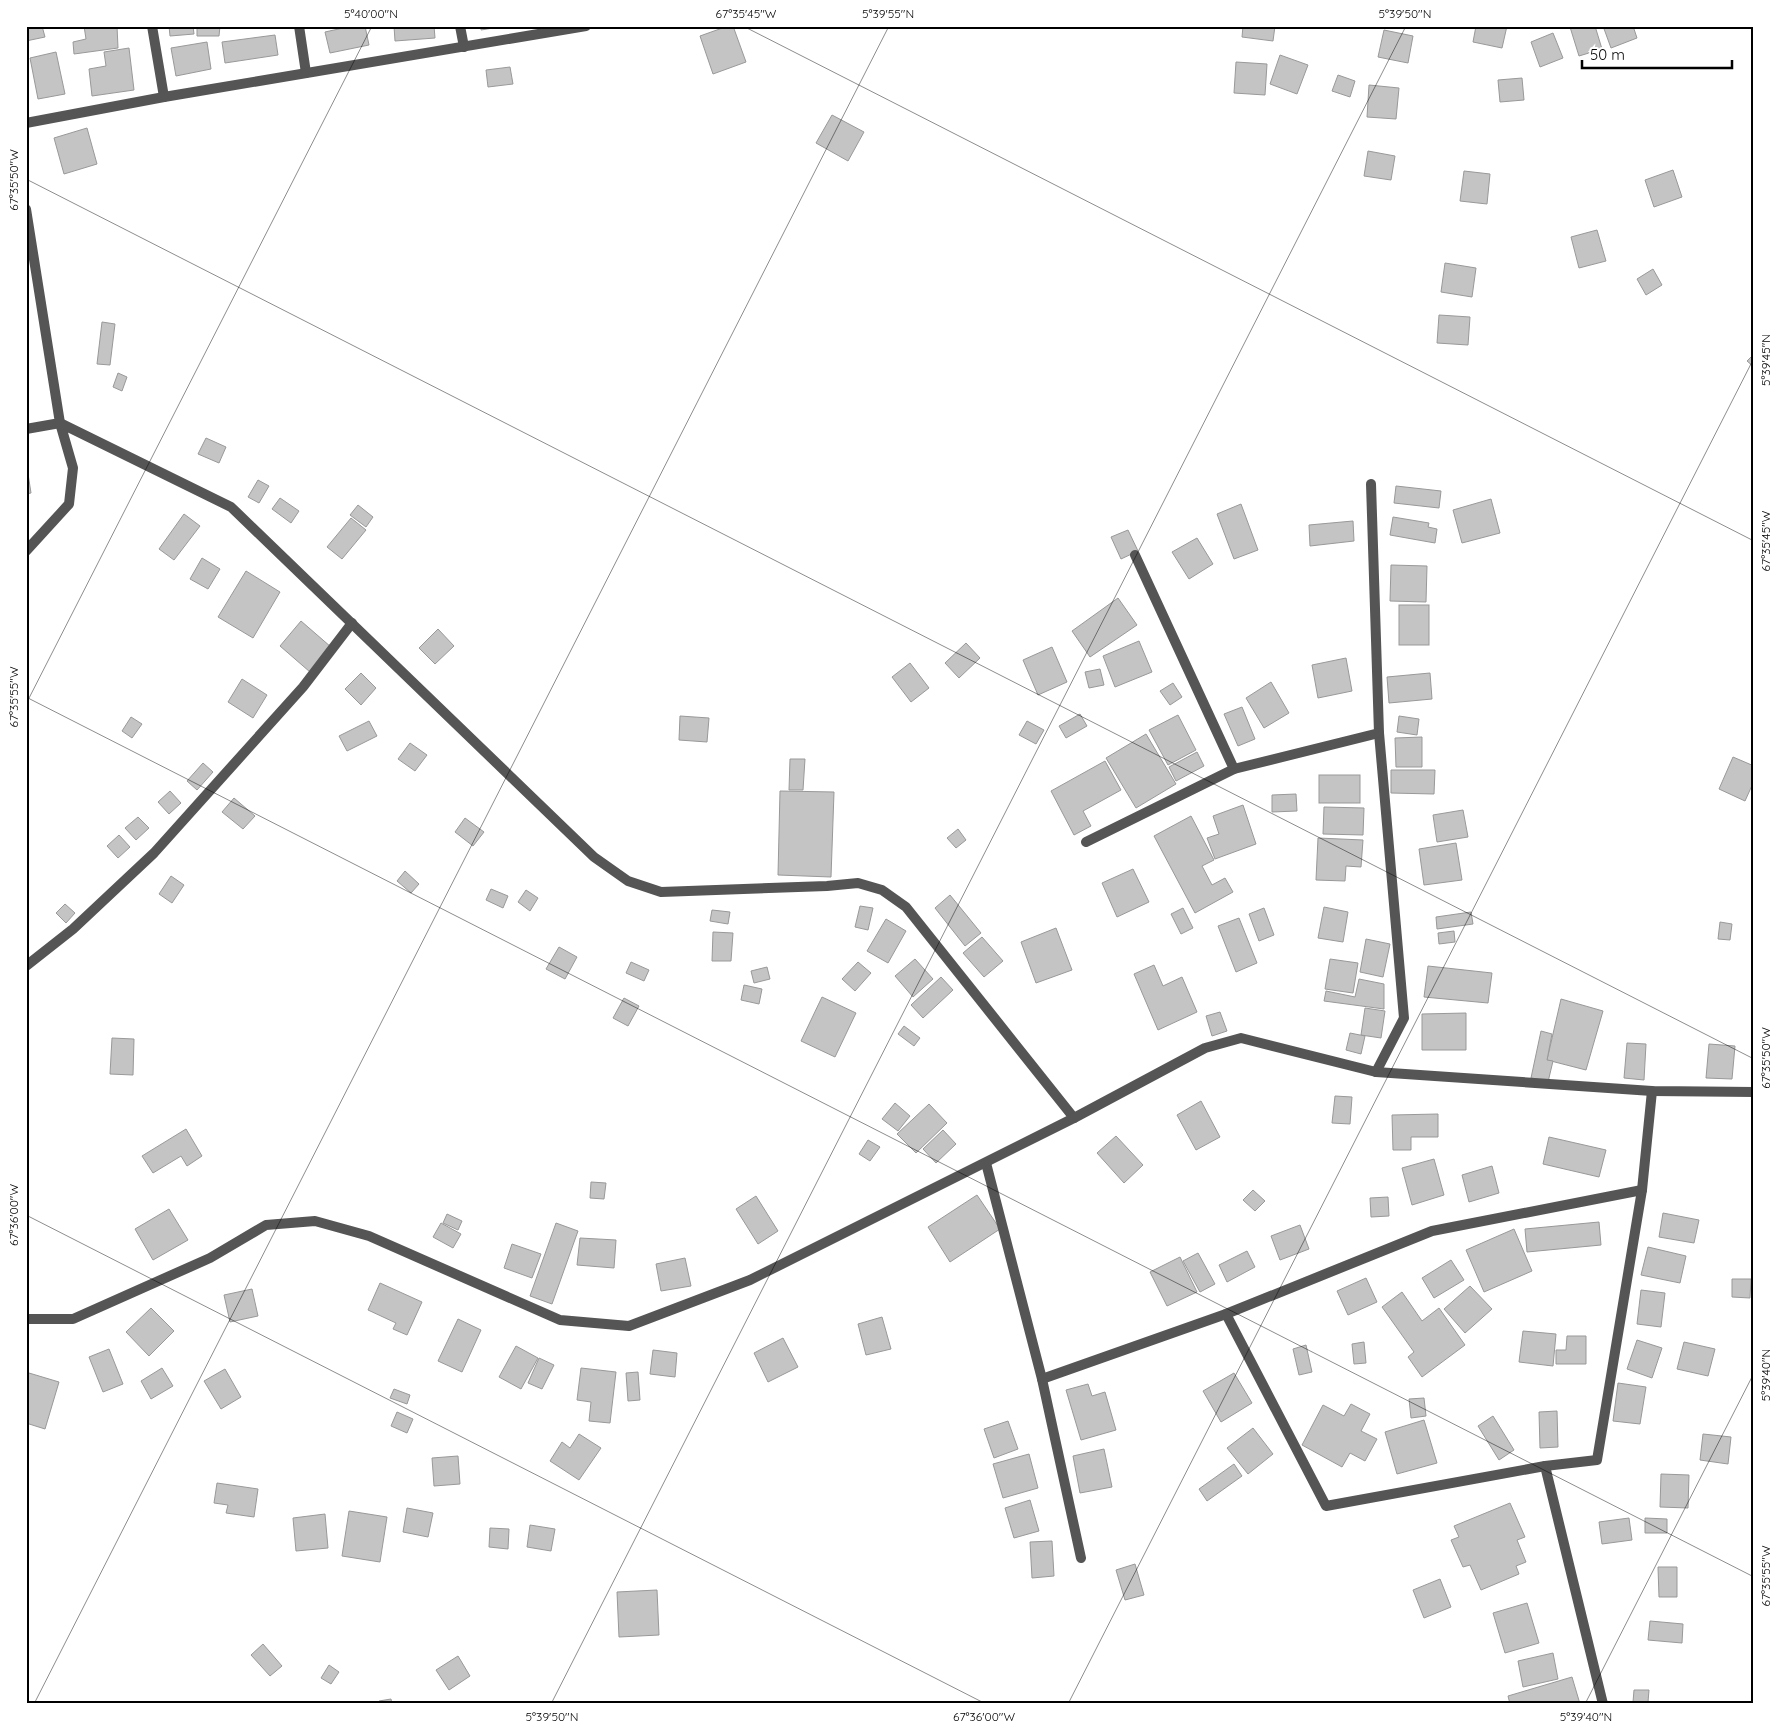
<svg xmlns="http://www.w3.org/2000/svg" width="1780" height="1730" font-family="Quicksand,sans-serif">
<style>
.building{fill:#c4c4c4;stroke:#999}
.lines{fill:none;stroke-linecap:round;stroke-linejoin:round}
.minor{stroke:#555;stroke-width:10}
.ticks{fill:none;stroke:#000;stroke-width:1;stroke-opacity:0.45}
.neatline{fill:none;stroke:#000;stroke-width:2}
.ticks-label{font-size:12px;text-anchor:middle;fill:#000}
</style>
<rect width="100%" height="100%" fill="#fff"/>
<g class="building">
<path d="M26,26H42L45,37L26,41Z"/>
<path d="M84,26H117L118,48L74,54L73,42L86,39Z"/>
<path d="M169,26H193L194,34L170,36Z"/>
<path d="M197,26H220L219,36H197Z"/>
<path d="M352,26H365L369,45L330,53L325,32Z"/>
<path d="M394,26H434L435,38L395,41Z"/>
<path d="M481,26H505L481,30Z"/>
<path d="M728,26H733L746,62L713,74L700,36Z"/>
<path d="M1243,26H1275L1273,41L1242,37Z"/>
<path d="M1476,26H1507L1502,48L1473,42Z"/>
<path d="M1595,26L1602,49L1579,56L1570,27Z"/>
<path d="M1603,26H1633L1637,38L1611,48Z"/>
<path d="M1384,30L1413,36L1408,63L1378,57Z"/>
<path d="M1553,33L1563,58L1540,67L1531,42Z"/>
<path d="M275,35L278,55L225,63L222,42Z"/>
<path d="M207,42L211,69L176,76L171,48Z"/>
<path d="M129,48L134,90L92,96L89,69L106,66L104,52Z"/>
<path d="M56,52L65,94L38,99L30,58Z"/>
<path d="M1280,55L1308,65L1297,94L1270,84Z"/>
<path d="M1236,62L1267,64L1265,95L1234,93Z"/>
<path d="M510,67L513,84L488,87L486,70Z"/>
<path d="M1338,75L1355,81L1350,97L1332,91Z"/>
<path d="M1522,78L1524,100L1500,102L1498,80Z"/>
<path d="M1369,85L1399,88L1396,119L1367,117Z"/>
<path d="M832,115L864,132L848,161L816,143Z"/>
<path d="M87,128L97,164L64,174L54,138Z"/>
<path d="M1368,151L1395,156L1391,180L1364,176Z"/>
<path d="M1673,170L1682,197L1654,207L1645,180Z"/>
<path d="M1464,171L1490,174L1487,204L1460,201Z"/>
<path d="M1597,230L1606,261L1579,268L1571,237Z"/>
<path d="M1445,263L1476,268L1472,297L1441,292Z"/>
<path d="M1653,269L1662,285L1646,295L1637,279Z"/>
<path d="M1439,315L1470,317L1468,345L1437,343Z"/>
<path d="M102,322L115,324L110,365L97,364Z"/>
<path d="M1754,354V367L1747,361Z"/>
<path d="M118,373L127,377L122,391L113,387Z"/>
<path d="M206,438L226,447L219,463L198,454Z"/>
<path d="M26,461L31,493L26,494Z"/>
<path d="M258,480L269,486L259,503L248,497Z"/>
<path d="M1396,486L1441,491L1439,508L1394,503Z"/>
<path d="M280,498L299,511L291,523L272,509Z"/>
<path d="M1491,499L1500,533L1462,543L1453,510Z"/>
<path d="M1241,504L1258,550L1234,559L1217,514Z"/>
<path d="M358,505L373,517L366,527L350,515Z"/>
<path d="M184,514L200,526L174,560L159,549Z"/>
<path d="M1393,517L1429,523L1428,527L1437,529L1435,543L1390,535Z"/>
<path d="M351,518L366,530L342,559L327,547Z"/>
<path d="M1353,521L1354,541L1310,546L1309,525Z"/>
<path d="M1128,530L1138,551L1121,559L1111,537Z"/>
<path d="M1197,538L1213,564L1189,579L1172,552Z"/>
<path d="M202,558L220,569L208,589L190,579Z"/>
<path d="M1391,565L1427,566L1426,602L1390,601Z"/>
<path d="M246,571L280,592L253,638L218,617Z"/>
<path d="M1118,598L1137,625L1090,657L1072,631Z"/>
<rect x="1399" y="605" width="30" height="40"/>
<path d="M301,621L331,647L310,672L280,646Z"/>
<path d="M438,629L454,646L435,664L419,648Z"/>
<path d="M1139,641L1152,672L1115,687L1103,656Z"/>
<path d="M966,643L980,658L959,678L945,663Z"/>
<path d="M1052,647L1067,682L1038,695L1023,660Z"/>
<path d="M1346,658L1352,691L1318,698L1312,665Z"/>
<path d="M910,663L929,688L911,702L892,677Z"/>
<path d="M1100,669L1104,685L1089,688L1085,672Z"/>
<path d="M361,673L376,688L361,705L345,689Z"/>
<path d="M1430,673L1432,699L1389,703L1387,677Z"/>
<path d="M242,679L267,695L253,718L228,702Z"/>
<path d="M1271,682L1289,713L1264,728L1246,698Z"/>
<path d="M1173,683L1182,697L1170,705L1160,691Z"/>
<path d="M1242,707L1255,739L1238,746L1224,714Z"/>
<path d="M1080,714L1087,726L1066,738L1059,726Z"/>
<path d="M1178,715L1196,750L1168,765L1149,730Z"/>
<path d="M680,716L709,718L707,742L679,740Z"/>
<path d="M1399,716L1419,719L1417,735L1397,732Z"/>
<path d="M131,717L142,724L132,738L122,731Z"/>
<path d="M369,721L377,736L347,751L339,736Z"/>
<path d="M1027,721L1044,730L1036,744L1019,735Z"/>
<path d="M1146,734L1176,784L1136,808L1106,758Z"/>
<path d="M1422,737V767H1396L1395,738Z"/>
<path d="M410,743L427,755L415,771L398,759Z"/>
<path d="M1197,752L1204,766L1176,781L1169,767Z"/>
<path d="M1733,757L1754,766V781L1745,801L1719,789Z"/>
<path d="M790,759H805L803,790H789Z"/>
<path d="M1105,761L1121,790L1083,811L1091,826L1074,835L1051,791Z"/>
<path d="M203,763L213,772L197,790L187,781Z"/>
<path d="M1391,770H1435L1434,794L1391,793Z"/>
<rect x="1319" y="775" width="41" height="28"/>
<path d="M170,791L181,803L169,814L158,802Z"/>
<path d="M780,791L834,792L831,877L778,875Z"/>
<path d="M1296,794L1297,811L1272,812V795Z"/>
<path d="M234,798L255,816L243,829L222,812Z"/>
<path d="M1243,805L1256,844L1215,859L1207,838L1219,834L1213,816Z"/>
<path d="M1324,807L1364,808L1363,835L1323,834Z"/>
<path d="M1463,810L1468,837L1437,842L1433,815Z"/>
<path d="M1191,816L1214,860L1202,866L1212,885L1225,878L1233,892L1195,913L1154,836Z"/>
<path d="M138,817L149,828L136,840L125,828Z"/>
<path d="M465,818L484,832L473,846L455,832Z"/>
<path d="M958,829L966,840L956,848L947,838Z"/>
<path d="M119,835L130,847L118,858L107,846Z"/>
<path d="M1318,838L1363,840L1361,867L1346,866L1345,881L1316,880Z"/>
<path d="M1456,843L1462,880L1424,885L1419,849Z"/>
<path d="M1133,869L1149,902L1117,917L1102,883Z"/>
<path d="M405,871L419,884L411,893L397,881Z"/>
<path d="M171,876L184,885L172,903L159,894Z"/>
<path d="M491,889L508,896L503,908L486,900Z"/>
<path d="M526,890L538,898L530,911L518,902Z"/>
<path d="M950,895L981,933L965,946L935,908Z"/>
<path d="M65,904L75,913L66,923L56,913Z"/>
<path d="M860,906L873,908L868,930L855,927Z"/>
<path d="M1324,907L1348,912L1343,942L1318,938Z"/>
<path d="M1183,908L1193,928L1181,934L1171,914Z"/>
<path d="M1264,908L1274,935L1259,941L1249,914Z"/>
<path d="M712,910L730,912L728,924L710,921Z"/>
<path d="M1471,912L1473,924L1437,929L1436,917Z"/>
<path d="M1239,918L1257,963L1236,972L1218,926Z"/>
<path d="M886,919L906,931L888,963L867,951Z"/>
<path d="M1720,922L1732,924L1730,940L1718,939Z"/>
<path d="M1056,928L1072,970L1036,983L1021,942Z"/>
<path d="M1454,931L1455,942L1439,944L1438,933Z"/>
<path d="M713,932L733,933L731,961H712Z"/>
<path d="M982,937L1003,961L984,977L963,953Z"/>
<path d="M1366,939L1390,944L1383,977L1360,972Z"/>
<path d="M559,947L577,957L565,979L546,969Z"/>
<path d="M915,959L933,979L913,997L895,976Z"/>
<path d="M1330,959L1358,963L1353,993L1325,989Z"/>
<path d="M631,962L649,970L644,981L626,973Z"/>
<path d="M858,962L871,973L855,991L842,979Z"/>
<path d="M1154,965L1163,986L1182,977L1197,1012L1158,1030L1134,974Z"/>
<path d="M1428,966L1492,973L1488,1003L1424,997Z"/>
<path d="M767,967L770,979L754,983L751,971Z"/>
<path d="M941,977L953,990L923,1018L911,1005Z"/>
<path d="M1359,979L1384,984V1009L1324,1001L1326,991L1355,997Z"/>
<path d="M744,985L762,989L759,1004L741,1000Z"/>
<path d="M822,997L856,1013L835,1057L801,1041Z"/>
<path d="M624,998L639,1006L628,1026L613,1018Z"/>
<path d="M1561,999L1603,1011L1586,1070L1547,1060Z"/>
<path d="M1365,1008L1385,1011L1381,1038L1361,1035Z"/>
<path d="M1220,1012L1227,1031L1212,1036L1206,1016Z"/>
<path d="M1466,1013V1050H1422V1014Z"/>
<path d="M904,1026L920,1038L914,1046L898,1034Z"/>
<path d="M1541,1031L1552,1034L1547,1060L1553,1061L1548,1082L1531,1078Z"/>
<path d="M1350,1033L1365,1036L1361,1054L1346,1050Z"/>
<path d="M112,1038L134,1039L133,1075L110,1074Z"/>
<path d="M1627,1043L1646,1044L1644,1080L1624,1078Z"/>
<path d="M1709,1044L1735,1046L1732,1079L1706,1078Z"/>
<path d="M1335,1096L1352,1097L1350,1124L1332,1123Z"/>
<path d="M1201,1101L1220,1137L1196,1150L1177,1115Z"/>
<path d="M895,1103L910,1116L898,1131L882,1119Z"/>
<path d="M929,1104L947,1123L916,1153L897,1134Z"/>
<path d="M1438,1114V1137H1411V1150H1393L1392,1115Z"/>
<path d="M186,1129L202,1156L187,1166L181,1156L153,1173L142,1156Z"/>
<path d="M943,1130L956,1144L936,1163L923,1149Z"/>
<path d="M1116,1136L1143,1165L1124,1183L1097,1153Z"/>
<path d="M1549,1137L1606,1150L1599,1177L1543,1164Z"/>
<path d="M868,1140L880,1147L870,1161L859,1154Z"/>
<path d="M1434,1159L1444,1195L1412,1205L1402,1168Z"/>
<path d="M1492,1166L1499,1193L1469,1202L1462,1175Z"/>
<path d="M591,1182L606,1183L604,1199L590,1198Z"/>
<path d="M1253,1190L1265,1201L1255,1211L1243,1200Z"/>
<path d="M977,1195L1000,1229L950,1262L928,1227Z"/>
<path d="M756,1196L778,1231L758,1244L736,1209Z"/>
<path d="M1388,1197L1389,1216L1371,1217L1370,1198Z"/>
<path d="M169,1209L188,1240L153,1260L135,1229Z"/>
<path d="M1663,1213L1699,1220L1694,1243L1659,1237Z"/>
<path d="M447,1214L462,1221L458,1230L443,1223Z"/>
<path d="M1599,1222L1601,1245L1527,1252L1525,1229Z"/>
<path d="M441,1223L461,1234L453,1248L433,1237Z"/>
<path d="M556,1223L578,1231L552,1304L530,1296Z"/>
<path d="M1300,1225L1309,1249L1280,1260L1271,1236Z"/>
<path d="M1514,1229L1532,1271L1484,1292L1466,1250Z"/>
<path d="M580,1238L616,1240L614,1268L577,1265Z"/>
<path d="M512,1244L541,1254L532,1278L504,1268Z"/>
<path d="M1648,1247L1686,1256L1680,1283L1641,1275Z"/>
<path d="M1247,1251L1255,1267L1227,1282L1219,1265Z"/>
<path d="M1198,1253L1215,1284L1200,1292L1183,1261Z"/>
<path d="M1180,1257L1197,1292L1167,1306L1150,1272Z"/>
<path d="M685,1258L691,1286L661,1291L656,1264Z"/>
<path d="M1451,1260L1464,1280L1434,1298L1422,1278Z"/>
<path d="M1366,1278L1377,1302L1348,1315L1337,1291Z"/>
<path d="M1732,1279H1751L1750,1298L1732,1297Z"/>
<path d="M380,1283L422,1302L407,1335L393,1329L396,1323L368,1310Z"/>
<path d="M1470,1286L1492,1309L1465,1333L1444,1309Z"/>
<path d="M252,1289L258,1316L230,1322L224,1295Z"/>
<path d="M1641,1290L1665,1293L1661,1327L1637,1324Z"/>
<path d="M1402,1292L1422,1321L1439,1308L1465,1345L1422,1377L1408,1357L1414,1352L1382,1307Z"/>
<path d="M151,1308L174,1331L149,1356L126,1332Z"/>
<path d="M882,1317L891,1349L866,1355L858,1324Z"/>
<path d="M458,1319L481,1330L462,1372L438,1361Z"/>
<path d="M1523,1331L1556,1334L1553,1366L1519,1362Z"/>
<path d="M1567,1336H1586V1364H1556V1350H1566Z"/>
<path d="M783,1338L798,1367L768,1382L754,1353Z"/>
<path d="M1637,1340L1662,1348L1652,1378L1627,1369Z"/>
<path d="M1364,1342L1366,1363L1354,1364L1352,1344Z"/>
<path d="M1684,1342L1715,1349L1708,1376L1677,1369Z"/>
<path d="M1306,1345L1312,1372L1299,1375L1293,1349Z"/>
<path d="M516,1346L538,1358L521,1389L499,1377Z"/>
<path d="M109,1349L123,1384L103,1392L89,1357Z"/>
<path d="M653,1350L677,1353L675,1377L650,1374Z"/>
<path d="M539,1358L554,1365L542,1389L528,1383Z"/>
<path d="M162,1368L173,1386L151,1399L141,1381Z"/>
<path d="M581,1368L616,1372L610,1423L589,1421L591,1402L577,1400Z"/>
<path d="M225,1369L241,1397L221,1409L204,1381Z"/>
<path d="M638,1372L640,1400L628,1401L626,1373Z"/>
<path d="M29,1373L59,1382L45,1429L26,1423V1382Z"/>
<path d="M1234,1373L1252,1403L1221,1422L1203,1391Z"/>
<path d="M1618,1383L1646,1387L1640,1424L1613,1421Z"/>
<path d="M1088,1384L1092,1396L1105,1392L1116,1430L1081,1440L1066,1390Z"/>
<path d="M394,1389L410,1395L407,1404L390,1398Z"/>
<path d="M1424,1398L1426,1416L1411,1418L1409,1399Z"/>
<path d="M1351,1404L1370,1414L1361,1431L1377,1439L1365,1461L1350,1453L1342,1467L1302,1445L1323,1405L1344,1416Z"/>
<path d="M1557,1411L1558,1447L1540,1448L1539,1412Z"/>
<path d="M397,1412L413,1419L407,1433L391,1426Z"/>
<path d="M1493,1416L1514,1450L1499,1460L1478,1426Z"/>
<path d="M1424,1420L1437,1463L1397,1474L1385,1432Z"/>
<path d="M1008,1421L1018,1449L994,1458L984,1429Z"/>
<path d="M1253,1428L1273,1454L1248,1474L1227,1448Z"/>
<path d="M579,1434L601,1448L579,1480L550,1461L562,1442L570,1448Z"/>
<path d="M1703,1434L1731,1437L1728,1464L1700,1460Z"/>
<path d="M1104,1449L1112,1487L1080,1493L1073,1456Z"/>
<path d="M1029,1454L1038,1488L1003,1498L993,1464Z"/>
<path d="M458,1456L460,1484L434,1486L432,1458Z"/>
<path d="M1234,1464L1242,1476L1207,1501L1199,1489Z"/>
<path d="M1661,1474L1689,1475L1688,1508L1660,1507Z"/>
<path d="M217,1483L258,1489L254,1517L226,1513L228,1505L214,1503Z"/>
<path d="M1030,1500L1039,1531L1014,1538L1005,1508Z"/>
<path d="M1510,1503L1525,1537L1517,1540L1526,1562L1516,1566L1519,1574L1481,1590L1470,1565L1463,1567L1451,1540L1459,1537L1454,1526Z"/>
<path d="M407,1508L433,1513L428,1537L403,1532Z"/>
<path d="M349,1511L387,1517L380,1562L342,1556Z"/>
<path d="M325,1514L328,1548L296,1551L293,1518Z"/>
<path d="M1629,1518L1632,1540L1602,1544L1599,1522Z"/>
<path d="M1645,1518L1667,1519V1533H1645Z"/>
<path d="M530,1525L555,1529L551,1551L527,1547Z"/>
<path d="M490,1528L509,1529L508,1549L489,1547Z"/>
<path d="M1052,1541L1054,1576L1032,1578L1030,1542Z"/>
<path d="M1135,1564L1144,1595L1125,1600L1116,1570Z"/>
<path d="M1658,1567H1677V1597H1659Z"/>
<path d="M1440,1579L1451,1607L1424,1618L1413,1590Z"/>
<path d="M657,1590L659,1635L619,1637L617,1592Z"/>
<path d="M1527,1603L1539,1643L1505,1653L1493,1613Z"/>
<path d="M1650,1621L1683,1624L1682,1643L1648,1640Z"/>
<path d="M263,1644L282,1666L270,1676L251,1655Z"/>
<path d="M1553,1653L1558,1679L1523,1687L1518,1661Z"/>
<path d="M458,1656L470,1676L449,1690L436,1670Z"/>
<path d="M329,1665L339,1672L331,1684L321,1678Z"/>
<path d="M1572,1677L1580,1704H1510L1508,1696Z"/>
<path d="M1634,1690H1649L1648,1702H1633Z"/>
<path d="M391,1699L392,1704H379V1701Z"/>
</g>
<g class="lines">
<g class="minor">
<path d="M152,26L164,97"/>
<path d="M299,26L306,73"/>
<path d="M460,26L464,47"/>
<path d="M26,123L164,97L586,26"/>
<path d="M26,209L60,423L26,429"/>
<path d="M1371,484L1379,733L1404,1018L1376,1072"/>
<path d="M26,551L69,504L73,468L60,423L231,507L594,857L628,881L661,892L827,886L858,883L882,890L906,907L1074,1118"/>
<path d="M1135,555L1234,769"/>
<path d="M1086,842L1234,769L1379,733"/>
<path d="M26,966L73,929L154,853L303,687L352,623"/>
<path d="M986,1163L1042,1379L1081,1558"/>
<path d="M1226,1314L1326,1506L1545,1466L1597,1460L1642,1190L1652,1091"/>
<path d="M26,1319H73L210,1258L266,1225L315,1221L369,1236L560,1320L629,1326L750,1280L1074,1118L1205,1048L1241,1038L1376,1072L1652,1091L1754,1092"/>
<path d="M1042,1379L1226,1314L1432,1231L1642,1190"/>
<path d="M1545,1466L1603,1704"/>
</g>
</g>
<path class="ticks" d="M743,26L1754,541M26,179L1754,1059M26,697L1754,1577M26,704L372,26M26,1215L986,1704M34,1704L889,26M551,1704L1406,26M1068,1704L1754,358M1585,1704L1754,1373"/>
<rect width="1780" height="1730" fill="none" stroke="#ffffff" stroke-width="55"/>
<path d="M1582 60v8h150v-8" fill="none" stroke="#000000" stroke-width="2.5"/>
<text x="1590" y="60" font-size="15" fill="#000000" stroke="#ffffff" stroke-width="4" paint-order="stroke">50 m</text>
<rect x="28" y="28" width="1724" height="1674" class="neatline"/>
<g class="ticks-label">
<text x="371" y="18">5°40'00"N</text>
<text x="746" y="18">67°35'45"W</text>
<text x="888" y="18">5°39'55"N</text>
<text x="1405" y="18">5°39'50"N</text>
<text transform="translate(14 180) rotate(-90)" y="4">67°35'50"W</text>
<text transform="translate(1766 360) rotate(-90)" y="4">5°39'45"N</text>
<text transform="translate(1766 541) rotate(-90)" y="4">67°35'45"W</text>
<text transform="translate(14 697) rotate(-90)" y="4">67°35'55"W</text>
<text transform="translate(1766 1058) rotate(-90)" y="4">67°35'50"W</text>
<text transform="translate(14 1215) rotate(-90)" y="4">67°36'00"W</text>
<text transform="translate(1766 1375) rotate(-90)" y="4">5°39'40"N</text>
<text transform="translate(1766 1576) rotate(-90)" y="4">67°35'55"W</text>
<text x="552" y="1721">5°39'50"N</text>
<text x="984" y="1721">67°36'00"W</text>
<text x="1586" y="1721">5°39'40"N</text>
</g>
</svg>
